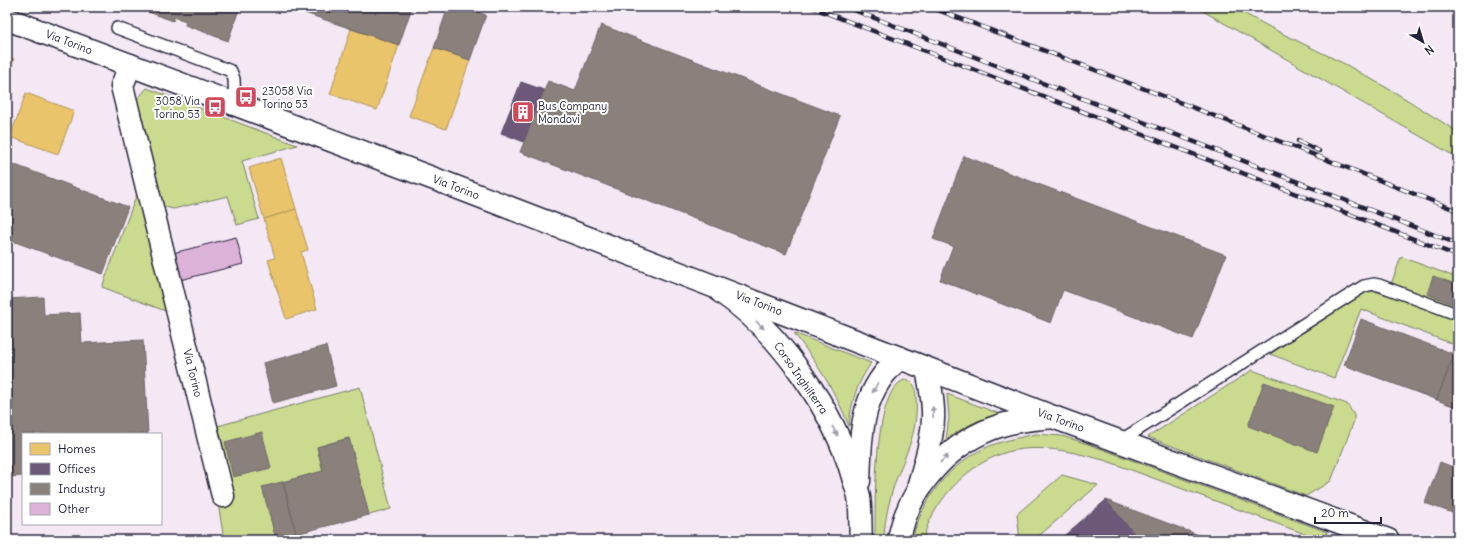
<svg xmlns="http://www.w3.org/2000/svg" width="1465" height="547" font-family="Delius,sans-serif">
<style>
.green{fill:#cadb8f;stroke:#767e65}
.homes{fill:#e9c46a;stroke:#ad935c}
.offices{fill:#6d597a;stroke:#564867}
.industry{fill:#8a817c;stroke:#6b6468}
.building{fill:#dcb2d9;stroke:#22223b}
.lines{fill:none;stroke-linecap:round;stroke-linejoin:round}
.lane-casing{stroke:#22223b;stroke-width:14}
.street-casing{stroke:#22223b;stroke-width:25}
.secondary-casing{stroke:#22223b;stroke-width:25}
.primary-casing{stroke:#22223b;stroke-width:25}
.lane{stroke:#fff;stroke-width:11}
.street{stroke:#fff;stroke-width:22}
.secondary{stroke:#fff;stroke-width:22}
.primary{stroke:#fff;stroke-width:22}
.rail-casing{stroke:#22223b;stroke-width:4.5}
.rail{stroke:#fff;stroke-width:3;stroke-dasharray:9;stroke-linecap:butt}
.oneway{fill:#9c9ca7}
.labels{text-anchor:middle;stroke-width:4;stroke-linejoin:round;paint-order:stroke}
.street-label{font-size:11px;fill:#22223b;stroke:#fff}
.poi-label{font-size:11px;fill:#22223b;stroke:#fff;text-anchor:start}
</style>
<rect width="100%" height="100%" fill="#f4e8f4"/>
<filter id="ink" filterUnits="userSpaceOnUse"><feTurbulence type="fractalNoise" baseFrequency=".025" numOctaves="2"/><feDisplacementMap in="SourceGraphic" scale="8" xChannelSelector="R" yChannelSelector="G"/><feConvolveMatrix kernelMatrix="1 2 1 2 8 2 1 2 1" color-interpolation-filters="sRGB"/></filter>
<g filter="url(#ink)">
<g class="green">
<path d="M1196,7H1232L1283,34L1345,64L1401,96L1458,132V158Z"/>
<path d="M147,88L297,145L242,161L259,219L237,225L228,196L173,209L158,205L132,105Z"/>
<path d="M138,191L168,312L102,287Z"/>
<path d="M1401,257L1458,278V346L1361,309L1334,378L1270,354L1364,293C1372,290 1378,292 1387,295Z"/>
<path d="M794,333L871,363C857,384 851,401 849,426C836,392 816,362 794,333Z"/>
<path d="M1252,370L1347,404L1354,415V421L1331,481L1306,496L1148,437Z"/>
<path d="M904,380C914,380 916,388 916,397C919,436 903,456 892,492C888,507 884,524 884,540H875C875,503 874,417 894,388C897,384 900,382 904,380Z"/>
<path d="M360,387L391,509L369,515L349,438L317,447L323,471L263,487L276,539L224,540L218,503L214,427Z"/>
<path d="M947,394L1000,414C979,419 963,427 946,440L949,417Z"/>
<path d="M1036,434L1062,436L1088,444L1327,532L1324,540H1321L1107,461C1081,454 1052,446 1023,449C983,453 948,484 930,520C927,526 925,533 923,540H912C923,497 950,462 992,445C1006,440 1021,437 1036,434Z"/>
<path d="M1062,475L1098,485L1034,540H1020L1017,514Z"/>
</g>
<g class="homes">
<path d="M351,29L399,45L377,110L330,94Z"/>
<path d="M434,48L470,60L446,129L409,116Z"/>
<path d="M7,56L14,59L7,78Z"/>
<path d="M26,93L74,111L58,154L10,137Z"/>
<path d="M281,158L296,209L264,219L249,168Z"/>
<path d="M296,209L308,250L301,252L317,309L286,319L268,260L275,258L264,219Z"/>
</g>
<g class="offices">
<path d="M521,82L544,90L524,142L501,133Z"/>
<path d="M1106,500L1134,533L1126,540H1059Z"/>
</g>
<g class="industry">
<path d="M135,7H240L228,41L185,25L186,21L174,17L173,21Z"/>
<path d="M294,7H412L399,45L293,9Z"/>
<path d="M448,7H463L486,15L470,60L434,48Z"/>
<path d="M601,25L840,116L786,254L520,152L548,81L575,91Z"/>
<path d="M964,156L1226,255L1193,339L1063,290L1051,323L940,280L953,246L933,239Z"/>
<path d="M7,162L128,207L103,274L7,239Z"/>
<path d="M1433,276L1458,285V306L1427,294Z"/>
<path d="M43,297L44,315L80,313L82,343L143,340L148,434H23V476L7,477V299Z"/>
<path d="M1361,319L1454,354L1437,400L1344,365Z"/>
<path d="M326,346L336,386L273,403L263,363Z"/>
<path d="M1454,354L1458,356V408L1437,400Z"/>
<path d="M1264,382L1334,407L1317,452L1248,426Z"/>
<path d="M262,432L271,468L233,477L225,442Z"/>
<path d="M349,438L369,515L296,534L283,482L323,471L317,447Z"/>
<path d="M1440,462L1458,469V515L1425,503Z"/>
<path d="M283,482L296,534L276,539L262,487Z"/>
<path d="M1106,500L1212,540H1126L1134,533Z"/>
</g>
<path class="building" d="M236,237L243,264L176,281L169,254Z"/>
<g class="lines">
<g class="lane-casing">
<g id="lane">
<path d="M117,28L231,71L234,79L235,104"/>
<path d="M1120,441L1364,286L1374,284L1379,285L1451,312"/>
</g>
</g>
<g class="street-casing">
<path id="street" d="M130,65L122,86L223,496"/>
</g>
<g class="secondary-casing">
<g id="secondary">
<path d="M721,292C779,331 834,410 853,477C855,484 858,491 859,497C861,511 860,526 861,540"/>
<path d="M859,481C861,434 860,391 900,358"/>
<path d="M919,484C925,463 932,441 933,419C934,402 930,385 927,369"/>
<path d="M899,540C908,487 950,441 1002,425C1018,420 1036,419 1053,417"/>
</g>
</g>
<g class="primary-casing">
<path id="primary" d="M7,19L448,184L1053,417L1388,540"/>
</g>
<use href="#lane" class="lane"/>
<use href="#street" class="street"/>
<use href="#secondary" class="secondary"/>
<use href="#primary" class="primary"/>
<g class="rail-casing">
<g id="rail">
<path d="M811,7L1458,256"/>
<path d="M846,7L1458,244"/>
<path d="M930,7L1184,104L1458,211"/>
<path d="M1298,141L1319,151"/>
</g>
</g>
<use href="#rail" class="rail"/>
</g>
<defs><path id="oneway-solid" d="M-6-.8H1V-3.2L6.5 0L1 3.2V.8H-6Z"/></defs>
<g class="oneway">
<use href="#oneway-solid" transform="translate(760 325) rotate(43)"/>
<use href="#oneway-solid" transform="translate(875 388) rotate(118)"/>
<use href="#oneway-solid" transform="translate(933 412) rotate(-92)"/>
<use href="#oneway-solid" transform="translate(835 431) rotate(61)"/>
<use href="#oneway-solid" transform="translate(944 459) rotate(-43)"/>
</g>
</g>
<defs>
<g id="bus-square" transform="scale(1.15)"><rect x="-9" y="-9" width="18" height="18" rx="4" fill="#d1495b" stroke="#fff"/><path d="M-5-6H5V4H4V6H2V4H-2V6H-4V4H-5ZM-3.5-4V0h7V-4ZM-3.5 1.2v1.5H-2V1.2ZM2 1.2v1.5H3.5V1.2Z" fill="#fff"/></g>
<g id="building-square" transform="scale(1.15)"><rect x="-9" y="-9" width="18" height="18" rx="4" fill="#d1495b" stroke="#fff"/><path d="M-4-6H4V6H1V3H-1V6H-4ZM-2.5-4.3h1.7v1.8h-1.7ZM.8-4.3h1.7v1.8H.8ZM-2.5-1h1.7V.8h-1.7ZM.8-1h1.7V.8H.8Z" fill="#fff"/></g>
</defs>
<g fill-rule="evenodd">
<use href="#bus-square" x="246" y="97"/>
<use href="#bus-square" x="215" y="107"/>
<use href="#building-square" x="523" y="112"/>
</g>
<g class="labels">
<g class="street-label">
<text transform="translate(69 42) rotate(21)" y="4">Via Torino</text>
<text transform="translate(456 187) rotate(21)" y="4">Via Torino</text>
<text transform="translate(759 303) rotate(21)" y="4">Via Torino</text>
<text transform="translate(193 373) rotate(76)" y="4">Via Torino</text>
<text transform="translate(801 378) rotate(55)" y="4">Corso Inghilterra</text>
<text transform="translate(1061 420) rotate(20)" y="4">Via Torino</text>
</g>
<g class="poi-label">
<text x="262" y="95">23058 Via<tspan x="262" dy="13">Torino 53</tspan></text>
<text x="200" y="105" text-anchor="end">3058 Via<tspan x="200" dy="13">Torino 53</tspan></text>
<text x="538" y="110">Bus Company<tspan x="538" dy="13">Mondovì</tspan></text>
</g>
</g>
<rect width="1465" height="547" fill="none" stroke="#fff" stroke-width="24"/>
<rect x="12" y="12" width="1441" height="523" fill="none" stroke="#22223b" stroke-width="1.5" filter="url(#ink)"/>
<rect x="22" y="433" width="140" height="92" fill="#ffffff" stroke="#a7a7b1"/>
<rect x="30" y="443" width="20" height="12" fill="#e9c46a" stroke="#a7a7b1"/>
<text x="58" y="453" font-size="12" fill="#22223b">Homes</text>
<rect x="30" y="463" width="20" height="12" fill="#6d597a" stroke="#a7a7b1"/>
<text x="58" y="473" font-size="12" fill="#22223b">Offices</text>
<rect x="30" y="483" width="20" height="12" fill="#8a817c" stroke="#a7a7b1"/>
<text x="58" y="493" font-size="12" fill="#22223b">Industry</text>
<rect x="30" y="503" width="20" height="12" fill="#dcb2d9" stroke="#a7a7b1"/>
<text x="58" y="513" font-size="12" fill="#22223b">Other</text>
<g transform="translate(1423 42) rotate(142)" stroke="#ffffff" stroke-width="3" paint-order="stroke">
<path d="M0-3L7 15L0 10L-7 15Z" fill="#22223b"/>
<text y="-6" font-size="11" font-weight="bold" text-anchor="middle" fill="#22223b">N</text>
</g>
<path d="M1315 517v6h66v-6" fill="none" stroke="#22223b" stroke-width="2"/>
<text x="1321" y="517" font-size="12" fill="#22223b" stroke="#ffffff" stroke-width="3" paint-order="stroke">20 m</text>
</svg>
